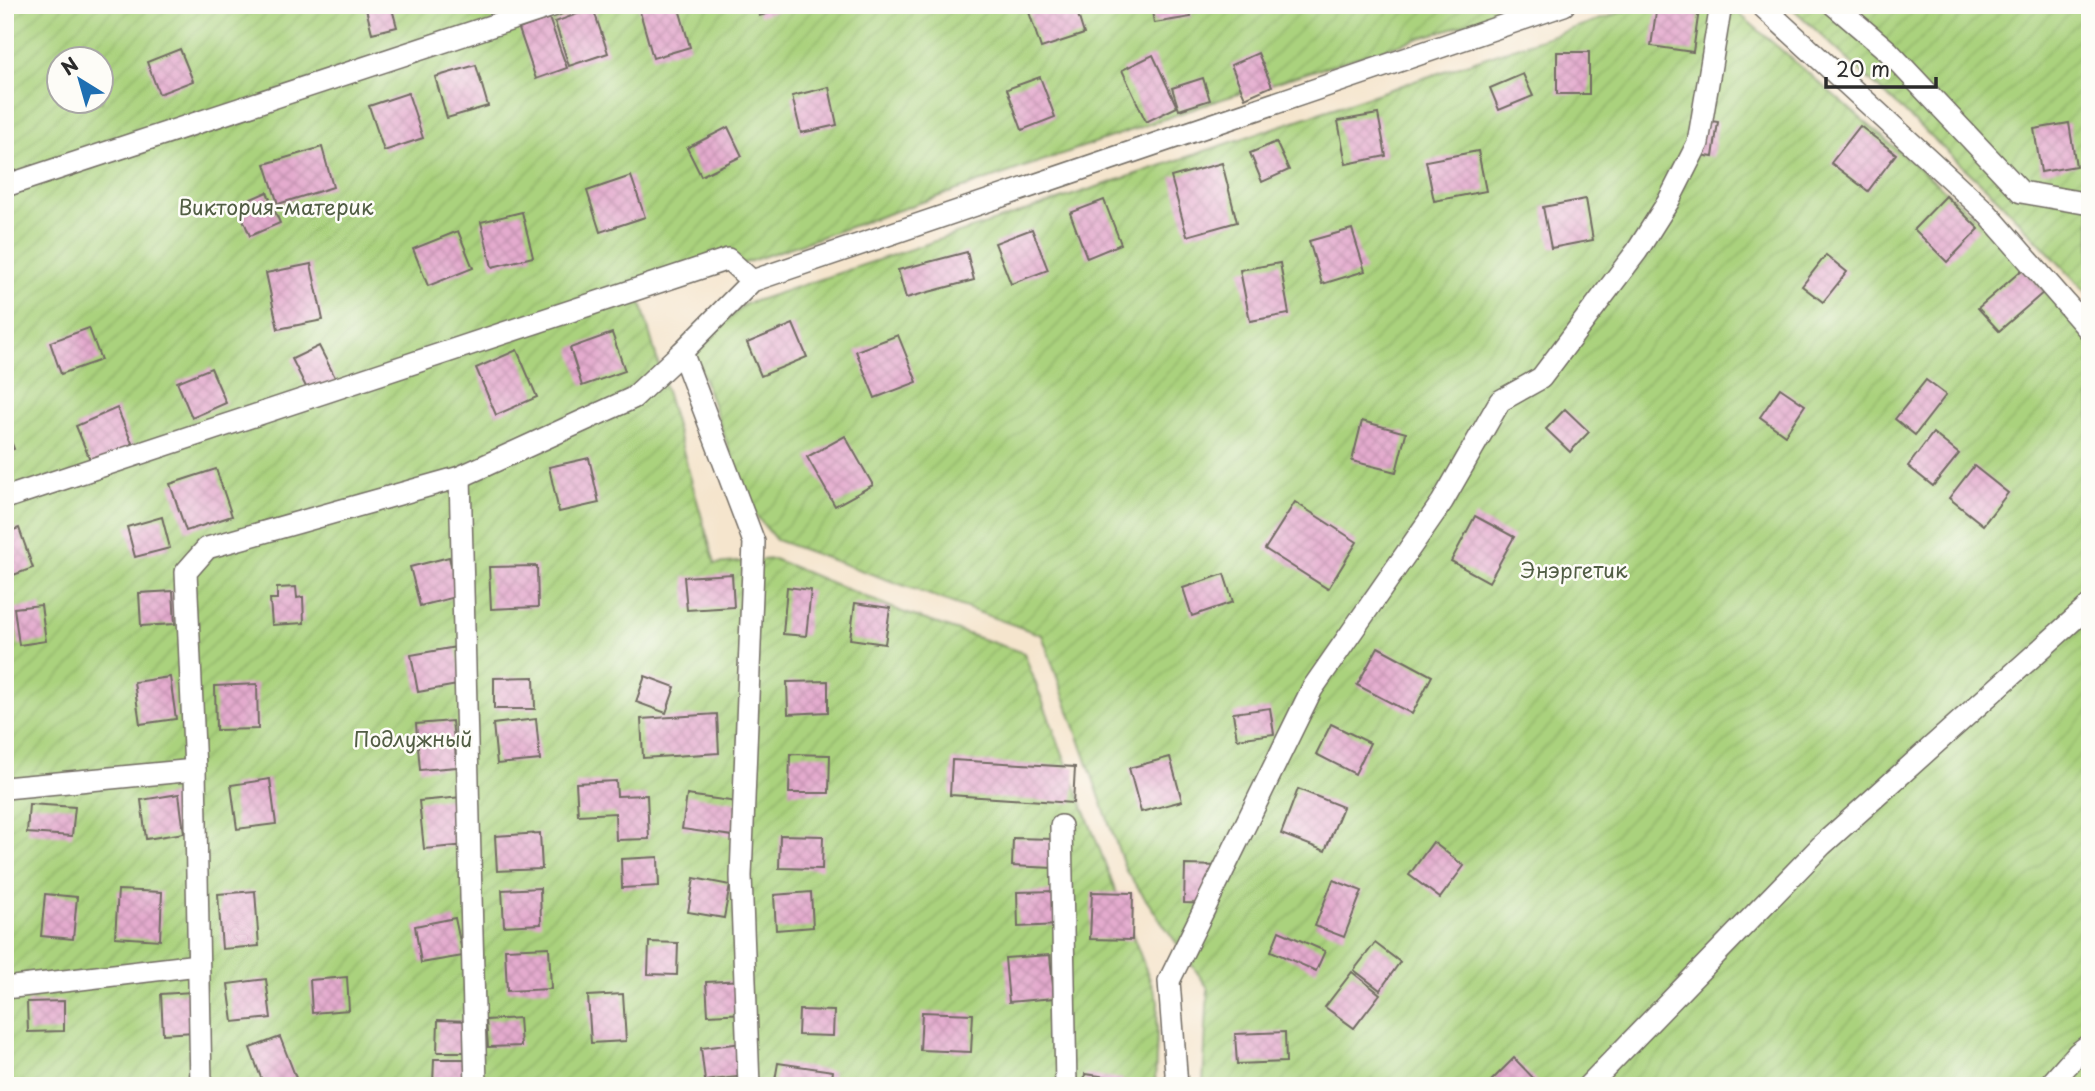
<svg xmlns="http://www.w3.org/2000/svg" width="2095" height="1091" font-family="'Playpen Sans',sans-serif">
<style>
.garden{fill:url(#garden-furrows);stroke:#6a7e54;stroke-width:2;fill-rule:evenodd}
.building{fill:url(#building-cross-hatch)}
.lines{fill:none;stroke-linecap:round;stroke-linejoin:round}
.service-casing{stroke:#726c64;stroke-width:24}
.service{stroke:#fff;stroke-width:21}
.labels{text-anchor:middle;stroke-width:5;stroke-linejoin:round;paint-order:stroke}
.park-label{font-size:21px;fill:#515d44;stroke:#fdfcf7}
</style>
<defs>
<pattern id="garden-furrows" width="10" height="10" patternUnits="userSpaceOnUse" patternTransform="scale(1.75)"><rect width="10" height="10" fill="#aad27d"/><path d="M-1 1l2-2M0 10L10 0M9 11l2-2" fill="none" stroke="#92b46c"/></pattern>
<pattern id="building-cross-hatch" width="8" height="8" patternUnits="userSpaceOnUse" patternTransform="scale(1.75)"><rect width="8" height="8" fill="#e4abce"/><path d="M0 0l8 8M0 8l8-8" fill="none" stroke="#c493b1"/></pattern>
</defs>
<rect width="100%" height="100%" fill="#fdfcf7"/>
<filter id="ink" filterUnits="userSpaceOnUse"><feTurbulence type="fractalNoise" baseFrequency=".0143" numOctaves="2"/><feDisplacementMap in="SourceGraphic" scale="14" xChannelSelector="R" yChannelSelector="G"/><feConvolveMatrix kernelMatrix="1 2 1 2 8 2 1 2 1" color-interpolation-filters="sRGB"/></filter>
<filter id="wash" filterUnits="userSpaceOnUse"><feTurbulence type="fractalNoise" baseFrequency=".00686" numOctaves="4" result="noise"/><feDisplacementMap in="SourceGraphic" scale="28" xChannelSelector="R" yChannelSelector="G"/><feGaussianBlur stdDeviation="1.57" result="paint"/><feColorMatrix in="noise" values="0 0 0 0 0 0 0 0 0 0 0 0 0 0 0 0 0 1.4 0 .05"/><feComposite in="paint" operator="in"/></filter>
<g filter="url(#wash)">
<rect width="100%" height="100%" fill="#f5e5cd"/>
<g class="garden">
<path d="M5,5H1527L1222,99L640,299L715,564L774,559L902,612L1024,653L1158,1001L1155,1086H5ZM60,60H102V102H60Z"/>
<path d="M1643,5H1729L1986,226L2090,340V1086H1203L1208,988L1126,871L1042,635L776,540L750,508L694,351L743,305Z"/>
<path d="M1789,5H2090V296L1999,200Z"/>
</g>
<g id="blocks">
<g class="building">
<path d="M365,5H391L397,27L372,33Z"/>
<path d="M638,5H678L690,47L653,58Z"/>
<path d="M756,5H794V6L759,16Z"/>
<path d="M1050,5H1075L1084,34L1041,48L1029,12Z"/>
<path d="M1151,5H1189L1191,17L1154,23Z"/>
<path d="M1657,5L1699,10L1693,52L1651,46Z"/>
<path d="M593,8L608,53L569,66L555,22Z"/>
<path d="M549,18L567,68L536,79L519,29Z"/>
<path d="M180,49L193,81L159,94L147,62Z"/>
<rect x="1557" y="52" width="32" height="42"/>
<path d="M1258,53L1272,86L1245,98L1231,65Z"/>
<path d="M1153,55L1177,107L1146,122L1122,70Z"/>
<path d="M476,65L488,106L447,118L435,77Z"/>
<path d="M1523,74L1533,96L1499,110L1490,88Z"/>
<path d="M1040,77L1055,117L1022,130L1007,89Z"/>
<path d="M1203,78L1210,100L1179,110L1172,88Z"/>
<path d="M829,87L837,125L801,133L792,96Z"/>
<path d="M408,93L423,138L384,151L369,106Z"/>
<path d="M1378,114L1386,156L1346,164L1338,121Z"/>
<path d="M1692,118L1718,122L1713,157L1687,153Z"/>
<path d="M2069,123L2076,166L2041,172L2034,129Z"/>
<path d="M1860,126L1896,154L1868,191L1831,163Z"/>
<path d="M728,127L742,156L701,176L687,148Z"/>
<path d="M1276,142L1289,170L1262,182L1250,153Z"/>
<path d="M322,147L333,187L278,204L265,164Z"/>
<path d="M1478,151L1486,191L1434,201L1426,161Z"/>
<path d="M1222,163L1237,222L1187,236L1171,177Z"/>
<path d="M631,176L645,217L600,232L587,191Z"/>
<path d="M267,192L280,223L250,236L237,205Z"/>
<path d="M1946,196L1979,229L1947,262L1914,229Z"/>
<path d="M1586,199L1593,240L1551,248L1543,207Z"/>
<path d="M1104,200L1121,244L1087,258L1070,213Z"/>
<path d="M522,212L533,257L492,267L481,222Z"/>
<path d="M1032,229L1048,270L1011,284L995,243Z"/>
<path d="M1352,229L1365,271L1322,284L1309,241Z"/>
<path d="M458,231L473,268L428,286L413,249Z"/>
<path d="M967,252L974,280L906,298L898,270Z"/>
<path d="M1826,255L1847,272L1823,302L1802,286Z"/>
<path d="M1280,263L1289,314L1250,321L1240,270Z"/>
<path d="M311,264L323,320L278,329L266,273Z"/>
<path d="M2023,269L2044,292L1999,331L1978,308Z"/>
<path d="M5,279L12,300L5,302Z"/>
<path d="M793,324L807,357L761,376L747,343Z"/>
<path d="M89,328L101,360L61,374L50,342Z"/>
<path d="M612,333L625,371L582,386L570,348Z"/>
<path d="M898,335L917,382L875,398L856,351Z"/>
<path d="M319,346L337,381L310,395L292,359Z"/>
<path d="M517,350L537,397L496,415L476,368Z"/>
<path d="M211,368L226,403L192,418L177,382Z"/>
<path d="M1926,380L1946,395L1915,435L1895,419Z"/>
<path d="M1780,388L1805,405L1785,435L1760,417Z"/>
<path d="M117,408L135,450L93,467L76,426Z"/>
<path d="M1565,409L1589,432L1570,452L1546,429Z"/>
<path d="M1362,421L1406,433L1396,472L1352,461Z"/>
<path d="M5,426L14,449L5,452Z"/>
<path d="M1933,433L1959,454L1933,486L1908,466Z"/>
<path d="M845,436L873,485L835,506L807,457Z"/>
<path d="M589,458L599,503L559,512L549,467Z"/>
<path d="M1974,466L2008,493L1983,525L1949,498Z"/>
<path d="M216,469L232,516L186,531L170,484Z"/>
<path d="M1295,502L1357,542L1328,589L1265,549Z"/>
<path d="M1475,516L1514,537L1489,582L1451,561Z"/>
<path d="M162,517L170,548L135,557L127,527Z"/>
<path d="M19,528L33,568L5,578V533Z"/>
<path d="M449,557L459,596L420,606L410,567Z"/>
<path d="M537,566L538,607L491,609L489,567Z"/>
<path d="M732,574L734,607L687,610L684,577Z"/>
<path d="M1224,574L1233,602L1192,616L1183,588Z"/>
<path d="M296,587L297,598L303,597L304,623L272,625L270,599H277V588Z"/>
<path d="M787,587L811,590L806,636L783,634Z"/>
<path d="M173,591L175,624L141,626L139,593Z"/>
<path d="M855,603L890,608L885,644L850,639Z"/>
<path d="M41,605L46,641L19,645L14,608Z"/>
<path d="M456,647L463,684L418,692L411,655Z"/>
<path d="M1378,647L1432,676L1412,714L1357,685Z"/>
<path d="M645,676L675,687L666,713L636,702Z"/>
<path d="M170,677L176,719L140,724L134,682Z"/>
<path d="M534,677L535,709H494V678Z"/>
<path d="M828,681V712L788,714L787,682Z"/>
<path d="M257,684L258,729L216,730L215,686Z"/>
<path d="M1270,708L1274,734L1237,739L1233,713Z"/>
<path d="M717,714L719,753L643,758L641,719Z"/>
<path d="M536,719L540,760L497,764L493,724Z"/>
<path d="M452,721L457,767L420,770L416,724Z"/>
<path d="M1331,724L1370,743L1355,774L1316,754Z"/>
<path d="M790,754L830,755L829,793H789Z"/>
<path d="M1170,757L1182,801L1141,812L1129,768Z"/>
<path d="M952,760L1075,767L1073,803L950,795Z"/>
<path d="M270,779L276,824L237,829L231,785Z"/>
<path d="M616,781L617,796L647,795L649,839L616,840L615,813L578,815L576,783Z"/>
<path d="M1298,789L1343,807L1325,851L1281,834Z"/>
<path d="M179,794L184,833L146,839L141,800Z"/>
<path d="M687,795L738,802L733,836L682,829Z"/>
<path d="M462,797L467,845L424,849L419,801Z"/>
<path d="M29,804L75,807L72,836L27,833Z"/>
<path d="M540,833L542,869L497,871L495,836Z"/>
<path d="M780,835L823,836L822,869L779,868Z"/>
<path d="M1013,838L1054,839L1053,868L1012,866Z"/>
<path d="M1433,842L1464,866L1440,898L1409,875Z"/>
<path d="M658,857L659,886L622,888L621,859Z"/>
<path d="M1185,865L1220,866L1219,904L1184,903Z"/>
<path d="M694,878L730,885L724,918L688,912Z"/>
<path d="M1333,880L1362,891L1344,937L1315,926Z"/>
<path d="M540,888L541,924L504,926L502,890Z"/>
<path d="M118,890L162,892L160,940L115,937Z"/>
<path d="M255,891L259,946L222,949L218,894Z"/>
<path d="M1056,891L1058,925L1018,927L1017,892Z"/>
<path d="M811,892L813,927L776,930L774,895Z"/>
<path d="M1092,892L1133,893L1132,940L1090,939Z"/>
<path d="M45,894L77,897L73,939L41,936Z"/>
<path d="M455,918L463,956L421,963L415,926Z"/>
<path d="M1279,931L1325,951L1316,971L1271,951Z"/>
<path d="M649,942L678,943L677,975L648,974Z"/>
<path d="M1375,943L1400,962L1380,990L1354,970Z"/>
<path d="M549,947L551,989L507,991L505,949Z"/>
<path d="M1050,955L1054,998L1009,1002L1005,958Z"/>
<path d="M1352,972L1380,994L1354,1028L1325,1007Z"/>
<path d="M347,977L349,1010L312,1013L310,980Z"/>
<path d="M266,979L271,1018L233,1022L228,984Z"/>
<path d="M744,980L746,1013L708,1015L706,982Z"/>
<path d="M192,992L194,1032L163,1034L161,994Z"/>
<path d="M623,994L626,1041L591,1043L588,996Z"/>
<path d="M64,1001V1031L28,1032L27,1002Z"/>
<path d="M799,1010L834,1011L833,1036L798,1035Z"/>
<path d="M922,1012L973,1014L971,1052L920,1050Z"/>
<path d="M519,1018L521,1046L488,1047L486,1020Z"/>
<path d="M438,1020L473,1021V1052H437Z"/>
<path d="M1285,1032L1286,1062L1237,1064L1235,1034Z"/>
<path d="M280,1037L296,1078L275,1086H264L250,1048Z"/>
<path d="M750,1042L754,1075L705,1081L701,1048Z"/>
<path d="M1514,1058L1541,1086H1486Z"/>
<path d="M434,1059H474V1084H433Z"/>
<path d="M778,1063L833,1071L831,1086H774Z"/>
<path d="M1085,1074L1123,1079L1122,1086H1084Z"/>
</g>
</g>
</g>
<g filter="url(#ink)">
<use href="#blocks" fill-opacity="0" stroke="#726c64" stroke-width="2"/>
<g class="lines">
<g class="service-casing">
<g id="service">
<path d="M1761,5L1985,211L2090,331"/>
<path d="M1834,5L1888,51L2021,192L2090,204"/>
<path d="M5,186L555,5"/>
<path d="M682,352L754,542L741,876L749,1086"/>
<path d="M460,477L476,1086"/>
<path d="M5,498L728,259L752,281"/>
<path d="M5,788L195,770"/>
<path d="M1061,826L1066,1086"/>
<path d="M5,988L198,965"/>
<path d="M201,1086L195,770L186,572L207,548L460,477L633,398L682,352L752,281L1564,5"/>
<path d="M1177,1086L1169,981L1312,689L1442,502L1500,401L1541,378L1637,251L1668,202L1698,143L1721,5"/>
<path d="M1588,1086L1822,845L2090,605"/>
<path d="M2049,1086L2078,1053L2090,1044"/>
</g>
</g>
<use href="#service" class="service"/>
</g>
</g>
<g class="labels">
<g class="park-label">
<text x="276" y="215">Виктория-материк</text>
<text x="1574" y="578">Энэргетик</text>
<text x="413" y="747">Подлужный</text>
</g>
</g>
<rect width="2095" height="1091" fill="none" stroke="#fdfcf7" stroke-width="28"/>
<g transform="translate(80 80) rotate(323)"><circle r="33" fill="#fdfcf7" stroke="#a9a8a5" stroke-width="2"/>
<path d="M0-5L12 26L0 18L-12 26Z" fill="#1f6fb2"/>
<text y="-10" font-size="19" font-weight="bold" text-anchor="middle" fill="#2b2b2b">N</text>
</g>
<path d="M1826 77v10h110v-10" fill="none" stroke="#2b2b2b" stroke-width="3.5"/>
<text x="1836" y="77" font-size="21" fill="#2b2b2b" stroke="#fdfcf7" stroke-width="5" paint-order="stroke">20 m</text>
</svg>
